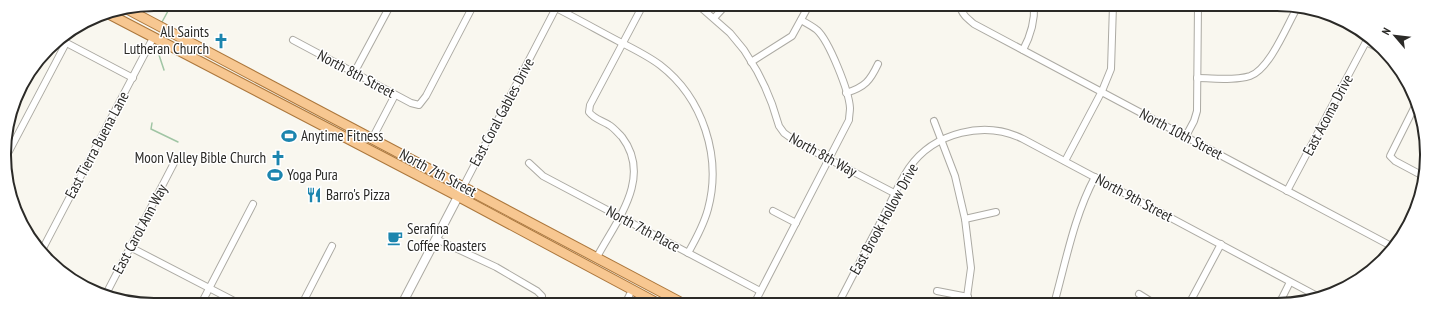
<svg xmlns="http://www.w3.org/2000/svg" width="1431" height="309" font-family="'PT Sans Narrow',sans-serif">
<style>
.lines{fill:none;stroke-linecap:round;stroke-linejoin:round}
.stream{stroke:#a0c5a4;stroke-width:1.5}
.street-casing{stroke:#acaaa3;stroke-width:8}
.secondary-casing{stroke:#acaaa3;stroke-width:10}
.primary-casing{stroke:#ac773c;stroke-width:11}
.street{stroke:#fff;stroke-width:6}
.secondary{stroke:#fff;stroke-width:8}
.primary{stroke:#f7c791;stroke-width:9}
.labels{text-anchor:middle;stroke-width:3;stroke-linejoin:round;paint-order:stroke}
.poi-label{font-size:15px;fill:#2b2a27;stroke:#fff;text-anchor:start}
.street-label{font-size:15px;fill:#2b2a27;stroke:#fff}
.rim{fill:none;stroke:#2b2a27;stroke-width:2}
</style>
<rect width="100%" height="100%" fill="#f9f7ef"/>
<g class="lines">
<g class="stream">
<path d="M162,22L168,11L176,6L177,4"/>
<path d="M160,50L159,55L164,70"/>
<path d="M152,123L151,129L178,142"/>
</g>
<g class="street-casing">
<g id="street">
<path d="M698,5L730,33L744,50L757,71L765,87L772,104L779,126L784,133L798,143L896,194"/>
<path d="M960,5C961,14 968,19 974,24L1393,247"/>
<path d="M556,8C578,19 599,31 620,42C634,49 648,56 660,65C703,98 722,157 708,209C704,224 696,239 688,253"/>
<path d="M714,18L726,5"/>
<path d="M59,39L133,78"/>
<path d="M293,40L411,103L419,105L426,96L474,4"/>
<path d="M1366,42L1380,49"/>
<path d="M1023,50C1031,35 1035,22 1034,5"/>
<path d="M751,62L792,36L809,5"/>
<path d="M354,73L391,4"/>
<path d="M1197,78C1214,78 1234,81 1250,76C1270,69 1287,25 1298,6"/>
<path d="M846,93C865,87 870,81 878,64"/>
<path d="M1416,104L1390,156L1395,161L1425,177"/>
<path d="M934,121L955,176L965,219L971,268L966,304"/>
<path d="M1186,136L1194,121L1197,111L1198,5"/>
<path d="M372,139L395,95"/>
<path d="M6,157L66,43"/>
<path d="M1065,161L1102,91L1111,69L1113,5"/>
<path d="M529,163L543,176L760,291"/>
<path d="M463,187L558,4"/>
<path d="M1287,191L1368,38"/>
<path d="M773,211L796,223"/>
<path d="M965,219L996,212"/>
<path d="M436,239L496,267L537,291L542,296L540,304"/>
<path d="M130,247L240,304"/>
<path d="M41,252L153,38"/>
<path d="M597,257C616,221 653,178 622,137C618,133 613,127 609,125C601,120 594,119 589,112L590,105L643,5"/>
<path d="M937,291L968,297"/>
<path d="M106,294L174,163"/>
<path d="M1139,294L1155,304"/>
<path d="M201,304L253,204"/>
<path d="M302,304L332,246"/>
<path d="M625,304L632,290"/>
<path d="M754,304L849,120C849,116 850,112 850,108C849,91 829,41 817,30C812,26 806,23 801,20"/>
<path d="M838,304C852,278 865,251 879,225C889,207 897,186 909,168C934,132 985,120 1023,139L1319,297"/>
<path d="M1054,304C1066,261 1074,216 1095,177"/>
<path d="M1189,304L1221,244"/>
<path d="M1279,304L1290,282"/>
</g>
</g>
<g class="secondary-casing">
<path id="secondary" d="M402,304L463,187"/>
</g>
<g class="primary-casing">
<g id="primary">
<path d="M127,9L684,304"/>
<path d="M107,13L450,192L659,304"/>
</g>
</g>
<use href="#street" class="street"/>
<use href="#secondary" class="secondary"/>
<use href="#primary" class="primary"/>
</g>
<defs>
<g id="church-bare" transform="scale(1.2)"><path d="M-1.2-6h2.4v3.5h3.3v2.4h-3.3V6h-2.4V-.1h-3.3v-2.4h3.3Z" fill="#1c85ae" stroke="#fff" stroke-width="2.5" paint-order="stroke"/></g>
<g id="stadium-bare" transform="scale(1.2)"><path d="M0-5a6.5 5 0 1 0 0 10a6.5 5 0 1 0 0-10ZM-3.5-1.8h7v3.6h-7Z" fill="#1c85ae" stroke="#fff" stroke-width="2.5" paint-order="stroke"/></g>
<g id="restaurant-bare" transform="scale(1.2)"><path d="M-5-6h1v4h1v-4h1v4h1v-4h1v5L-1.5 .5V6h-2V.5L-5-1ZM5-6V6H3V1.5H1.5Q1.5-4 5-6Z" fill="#1c85ae" stroke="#fff" stroke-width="2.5" paint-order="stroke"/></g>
<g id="cafe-bare" transform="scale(1.2)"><path d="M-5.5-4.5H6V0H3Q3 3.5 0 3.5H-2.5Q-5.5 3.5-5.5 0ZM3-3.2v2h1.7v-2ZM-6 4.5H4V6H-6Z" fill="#1c85ae" stroke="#fff" stroke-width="2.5" paint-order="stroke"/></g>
</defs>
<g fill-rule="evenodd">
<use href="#church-bare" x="221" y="41"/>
<use href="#stadium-bare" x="289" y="136"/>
<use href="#church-bare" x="278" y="158"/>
<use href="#stadium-bare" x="275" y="175"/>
<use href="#restaurant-bare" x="314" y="195"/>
<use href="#cafe-bare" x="395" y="238"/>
</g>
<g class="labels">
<g class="poi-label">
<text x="209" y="37" text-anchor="end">All Saints<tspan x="209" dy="17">Lutheran Church</tspan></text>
<text x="301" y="141">Anytime Fitness</text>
<text x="266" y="163" text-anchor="end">Moon Valley Bible Church</text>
<text x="287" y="180">Yoga Pura</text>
<text x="326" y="200">Barro's Pizza</text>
<text x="407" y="234">Serafina<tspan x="407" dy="17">Coffee Roasters</tspan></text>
</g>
<g class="street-label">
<text transform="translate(356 74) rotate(28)" y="5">North 8th Street</text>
<text transform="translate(502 112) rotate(-62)" y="5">East Coral Gables Drive</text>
<text transform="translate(1328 115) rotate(-62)" y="5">East Acoma Drive</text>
<text transform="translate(1181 134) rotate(28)" y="5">North 10th Street</text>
<text transform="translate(97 145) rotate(-62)" y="5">East Tierra Buena Lane</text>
<text transform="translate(823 155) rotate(29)" y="5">North 8th Way</text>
<text transform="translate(438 173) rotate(28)" y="5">North 7th Street</text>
<text transform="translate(1134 198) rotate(28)" y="5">North 9th Street</text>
<text transform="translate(884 219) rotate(-61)" y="5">East Brook Hollow Drive</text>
<text transform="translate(140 229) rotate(-62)" y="5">East Carol Ann Way</text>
<text transform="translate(643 229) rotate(28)" y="5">North 7th Place</text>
</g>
</g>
<path d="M0 0H1431V309H0ZM154 11H1277A143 143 0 0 1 1420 154V155A143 143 0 0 1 1277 298H154A143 143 0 0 1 11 155V154A143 143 0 0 1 154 11Z" fill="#fff" fill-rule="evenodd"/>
<path class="rim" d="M154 11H1277A143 143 0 0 1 1420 154V155A143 143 0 0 1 1277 298H154A143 143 0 0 1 11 155V154A143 143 0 0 1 154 11Z"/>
<g transform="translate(1395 36) rotate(298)" stroke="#ffffff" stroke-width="3" paint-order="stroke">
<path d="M0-3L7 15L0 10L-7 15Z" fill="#2b2a27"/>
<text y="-6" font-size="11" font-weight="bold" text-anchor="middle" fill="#2b2a27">N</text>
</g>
</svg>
